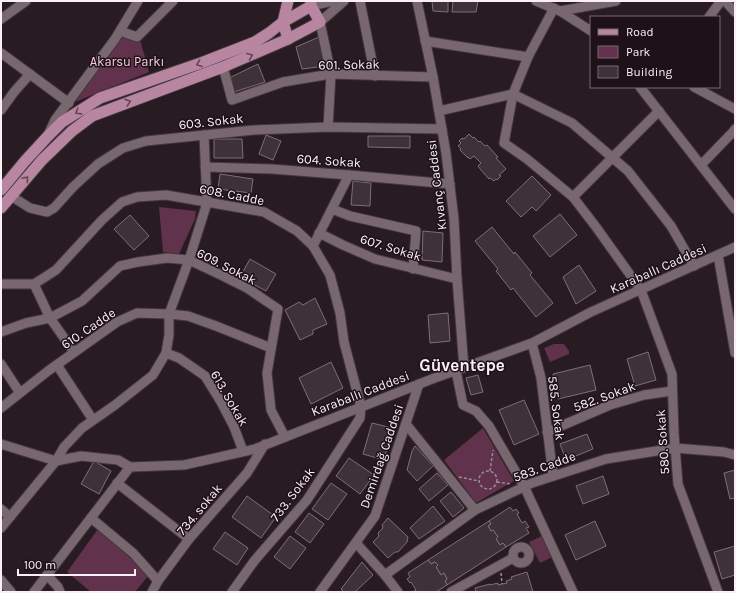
<svg xmlns="http://www.w3.org/2000/svg" width="736" height="593" font-family="Karla,sans-serif">
<style>
.green{fill:#60324b}
.building{fill:#3f3138;stroke:#7f6e76}
.lines{fill:none;stroke-linecap:round;stroke-linejoin:round}
.minor-casing{stroke:#43393e;stroke-width:11}
.major-casing{stroke:#43393e;stroke-width:13}
.path{stroke:#998e93;stroke-width:1.5;stroke-dasharray:3 2;stroke-linecap:butt}
.minor{stroke:#78676f;stroke-width:9}
.major{stroke:#b886a0;stroke-width:11}
.oneway{stroke:#634655}
.labels{text-anchor:middle;stroke-width:3;stroke-linejoin:round;paint-order:stroke}
.park-label{font-size:13px;fill:#f5ccdf;stroke:#1e1218}
.street-label{font-size:13px;fill:#f9eff4;stroke:#1e1218}
.district-label{font-size:17px;font-weight:bold;fill:#f9eff4;stroke:#1e1218}
</style>
<rect width="100%" height="100%" fill="#281b21"/>
<g class="green">
<path d="M122,35L140,39L149,72L75,102Z"/>
<path d="M159,207L196,211L195,219L179,254L163,252Z"/>
<path d="M554,344H564L569,351V354L550,362L544,348Z"/>
<path d="M483,428L514,481L476,503L444,460Z"/>
<path d="M98,529L149,575L135,592H91L67,572Z"/>
<path d="M542,536L552,557L540,563L529,542Z"/>
</g>
<g class="building">
<path d="M432,1H448V12L433,11Z"/>
<path d="M453,1H478L476,12H452Z"/>
<path d="M319,37L326,66L302,69L296,47Z"/>
<path d="M258,64L265,82L234,92L231,77Z"/>
<path d="M469,134L473,138L474,137L479,142L480,141L485,146L487,145L498,157L496,158L506,169L499,175L501,176L497,180L496,179L494,181L490,178L489,179L481,170L478,166L481,163L474,156L470,159L468,157V158L460,150L461,149L458,146L461,143L459,141L462,138L464,139Z"/>
<path d="M266,135L281,141L273,160L259,154Z"/>
<path d="M368,136H410V148L368,147Z"/>
<path d="M214,139H242L243,158H214Z"/>
<path d="M220,174L253,179L251,193L218,189Z"/>
<path d="M532,176L551,195L536,211L532,207L521,217L506,201Z"/>
<path d="M353,181L371,183L370,206L351,205Z"/>
<path d="M560,214L577,235L550,257L533,236Z"/>
<path d="M130,215L149,236L134,250L114,229Z"/>
<path d="M492,227L514,254L515,252L532,273L530,275L553,303L536,317L513,288L511,290L496,271L498,269L475,241Z"/>
<path d="M423,231L443,233L442,262L422,260Z"/>
<path d="M250,259L276,274L266,291L240,277Z"/>
<path d="M579,265L596,291L576,304L563,277Z"/>
<path d="M315,298L327,324L313,330V334L300,340L285,310L299,302L303,305Z"/>
<path d="M448,313L450,341L430,343L428,315Z"/>
<path d="M648,352L656,380L635,386L627,359Z"/>
<path d="M331,362L343,388L311,404L299,378Z"/>
<path d="M590,365L596,390L558,399L553,374Z"/>
<path d="M478,375L483,392L471,395L466,378Z"/>
<path d="M524,400L539,434L514,445L499,410Z"/>
<path d="M372,423L392,428L384,460L363,454Z"/>
<path d="M587,434L593,449L566,460L560,444Z"/>
<path d="M415,446L433,466L417,481L407,470L412,451Z"/>
<path d="M349,458L374,475L360,494L336,476Z"/>
<path d="M94,461L111,471L99,494L81,484Z"/>
<path d="M735,470V498L730,499L724,473Z"/>
<path d="M437,473L448,485L429,501L419,489Z"/>
<path d="M603,476L609,494L583,504L576,486Z"/>
<path d="M331,483L347,494L328,520L312,509Z"/>
<path d="M451,492L464,508L453,517L440,501Z"/>
<path d="M247,496L276,517L261,538L232,517Z"/>
<path d="M433,506L445,521L419,539L410,528Z"/>
<path d="M510,507L513,511L516,509L519,513L517,514L522,523L525,521L529,527L526,528L529,533L506,547L503,543L500,545L496,539L498,537L493,530L491,531L488,526L491,524L489,521Z"/>
<path d="M309,513L324,524L310,543L295,532Z"/>
<path d="M388,518L408,537L407,542L398,552H395L388,558L373,542L379,536L378,533L383,528L382,525Z"/>
<path d="M489,521L491,524L488,526L491,531L493,530L498,537L496,539L500,545L503,543L506,547L447,585L445,581L447,579L444,573L441,575L436,567L438,565L435,562L431,564L428,560Z"/>
<path d="M595,521L606,546L576,560L565,535Z"/>
<path d="M225,532L248,548L237,565L213,549Z"/>
<path d="M290,536L306,548L290,569L274,557Z"/>
<path d="M735,546V575L722,579L714,552Z"/>
<path d="M428,560L431,564L435,562L438,565L436,567L441,575L444,573L447,579L445,581L447,585L436,592H415L414,591L416,590L411,582L410,583L407,579L410,577L408,573Z"/>
<path d="M362,562L373,575L355,592H344L341,589Z"/>
<path d="M527,572L533,592H476L475,588L490,584V585L498,583V585L507,583L506,581L512,579L511,577Z"/>
</g>
<g class="lines">
<g class="minor-casing">
<g id="minor">
<path d="M360,1L375,76"/>
<path d="M417,1L433,77L446,153L454,219L457,279L464,368"/>
<path d="M536,1L560,11L591,31"/>
<path d="M725,1L735,12"/>
<path d="M311,6L333,1"/>
<path d="M554,8L528,57L513,94L504,143L527,159L573,197L596,227L641,290L672,374L674,433L678,484L718,592"/>
<path d="M560,11L616,1"/>
<path d="M709,17L721,1"/>
<path d="M1,19L26,1"/>
<path d="M120,31L137,37L173,1"/>
<path d="M425,41L528,57"/>
<path d="M1,53L69,103"/>
<path d="M223,67L232,100L283,82L331,74L433,77"/>
<path d="M640,87L735,209"/>
<path d="M694,87L735,109"/>
<path d="M1,110L14,92L30,74"/>
<path d="M439,111L513,94L572,123L628,171L671,226L694,266"/>
<path d="M328,127L331,74L320,22L344,1"/>
<path d="M49,133L55,120L115,39L138,1"/>
<path d="M701,165L733,132L735,129"/>
<path d="M205,167L272,169L349,175L450,184"/>
<path d="M11,196L30,208L47,212L54,208L73,187L98,164L123,148L146,141L254,130L328,127L442,129"/>
<path d="M573,197L659,111"/>
<path d="M332,209L350,216L416,231L413,269"/>
<path d="M319,233L343,245L375,259L457,279"/>
<path d="M313,246L349,175"/>
<path d="M718,255L735,353"/>
<path d="M1,284H34L42,279L56,270L102,220L122,202L137,197L166,195L264,212L297,231L313,246L330,275L340,313L344,342L361,407L360,418L307,500L255,560L232,592"/>
<path d="M34,284L50,318L74,352"/>
<path d="M1,332L26,323L50,318L82,301L120,266L138,262L167,258L189,260L223,276L247,288L278,309L267,373L271,410L285,437"/>
<path d="M532,343L541,378L553,476"/>
<path d="M166,353L179,358L205,376L221,402L234,427L243,451"/>
<path d="M1,364L20,393"/>
<path d="M57,365L93,420"/>
<path d="M456,371L463,405L476,411L489,426L524,486L573,592"/>
<path d="M1,408L48,371L117,322L137,313L169,314L188,316L216,326L271,348"/>
<path d="M406,424L475,510"/>
<path d="M547,432L610,405L644,395L672,391"/>
<path d="M1,444L56,461L81,456L118,460L130,467L184,465L255,449L432,379L532,343L591,312L735,247"/>
<path d="M117,483L189,539"/>
<path d="M1,509L10,517"/>
<path d="M91,518L133,553L158,581"/>
<path d="M1,528L56,461L64,447L82,428L115,405L153,375L166,353L169,335V314L189,260L207,203L204,135"/>
<path d="M356,543L385,575L398,592"/>
<circle cx="521" cy="555" r="8"/>
<path d="M47,575L58,587L60,592"/>
<path d="M385,575L475,510L532,483L606,459L675,448L724,452L735,455"/>
<path d="M1,580L11,592"/>
<path d="M34,592L130,467"/>
<path d="M152,592L158,581L189,539L247,473L265,444"/>
<path d="M320,592L375,516L419,384"/>
<path d="M451,592L513,558"/>
</g>
</g>
<g class="major-casing">
<g id="major">
<path d="M288,39L283,22L288,1"/>
<path d="M1,190L25,161L48,136L62,122L100,98L201,63L255,42L269,33L283,22L311,6"/>
<path d="M1,208L42,160L72,131L92,116L223,67L288,39L320,22L311,6V1"/>
</g>
</g>
<g class="path">
<circle cx="488" cy="480" r="9"/>
<path d="M490,471L493,450"/>
<path d="M459,477L479,481"/>
<path d="M497,482L511,484"/>
<path d="M501,573L502,584"/>
</g>
<use href="#minor" class="minor"/>
<use href="#major" class="major"/>
</g>
<defs><path id="oneway-chevron" d="M-2-3.5L2.5 0L-2 3.5" fill="none" stroke-width="1.6" stroke-linecap="round" stroke-linejoin="round"/></defs>
<g class="oneway">
<use href="#oneway-chevron" transform="translate(250 56) rotate(-22)"/>
<use href="#oneway-chevron" transform="translate(199 64) rotate(160)"/>
<use href="#oneway-chevron" transform="translate(128 102) rotate(-19)"/>
<use href="#oneway-chevron" transform="translate(78 112) rotate(148)"/>
<use href="#oneway-chevron" transform="translate(26 179) rotate(-49)"/>
</g>
<g class="labels">
<g class="park-label">
<text x="127" y="66">Akarsu Parkı</text>
</g>
<g class="street-label">
<text transform="translate(349 64) rotate(-1)" y="5">601. Sokak</text>
<text transform="translate(211 121) rotate(-6)" y="5">603. Sokak</text>
<text transform="translate(329 160) rotate(4)" y="5">604. Sokak</text>
<text transform="translate(436 185) rotate(-97)" y="5">Kıvanç Caddesi</text>
<text transform="translate(232 194) rotate(11)" y="5">608. Cadde</text>
<text transform="translate(391 247) rotate(17)" y="5">607. Sokak</text>
<text transform="translate(227 266) rotate(27)" y="5">609. Sokak</text>
<text transform="translate(658 268) rotate(-24)" y="5">Karaballı Caddesi</text>
<text transform="translate(88 328) rotate(-34)" y="5">610. Cadde</text>
<text transform="translate(360 393) rotate(-21)" y="5">Karaballı Caddesi</text>
<text transform="translate(604 396) rotate(-20)" y="5">582. Sokak</text>
<text transform="translate(230 398) rotate(60)" y="5">613. Sokak</text>
<text transform="translate(557 408) rotate(83)" y="5">585. Sokak</text>
<text transform="translate(662 442) rotate(-94)" y="5">580. Sokak</text>
<text transform="translate(381 456) rotate(-71)" y="5">Demirdağ Caddesi</text>
<text transform="translate(544 466) rotate(-20)" y="5">583. Cadde</text>
<text transform="translate(292 494) rotate(-53)" y="5">733. Sokak</text>
<text transform="translate(199 509) rotate(-50)" y="5">734. sokak</text>
</g>
<g class="district-label">
<text x="462" y="371">Güventepe</text>
</g>
</g>
<rect width="736" height="593" fill="none" stroke="#f9eff4" stroke-width="4"/>
<rect x="590" y="16" width="130" height="72" fill="#1e1218" stroke="#766a70"/>
<rect x="598" y="29" width="20" height="6" fill="#b886a0" stroke="#766a70"/>
<text x="626" y="36" font-size="12" fill="#f9eff4">Road</text>
<rect x="598" y="46" width="20" height="12" fill="#60324b" stroke="#766a70"/>
<text x="626" y="56" font-size="12" fill="#f9eff4">Park</text>
<rect x="598" y="66" width="20" height="12" fill="#3f3138" stroke="#766a70"/>
<text x="626" y="76" font-size="12" fill="#f9eff4">Building</text>
<path d="M18 569v6h117v-6" fill="none" stroke="#f9eff4" stroke-width="2"/>
<text x="24" y="569" font-size="12" fill="#f9eff4" stroke="#1e1218" stroke-width="3" paint-order="stroke">100 m</text>
</svg>
